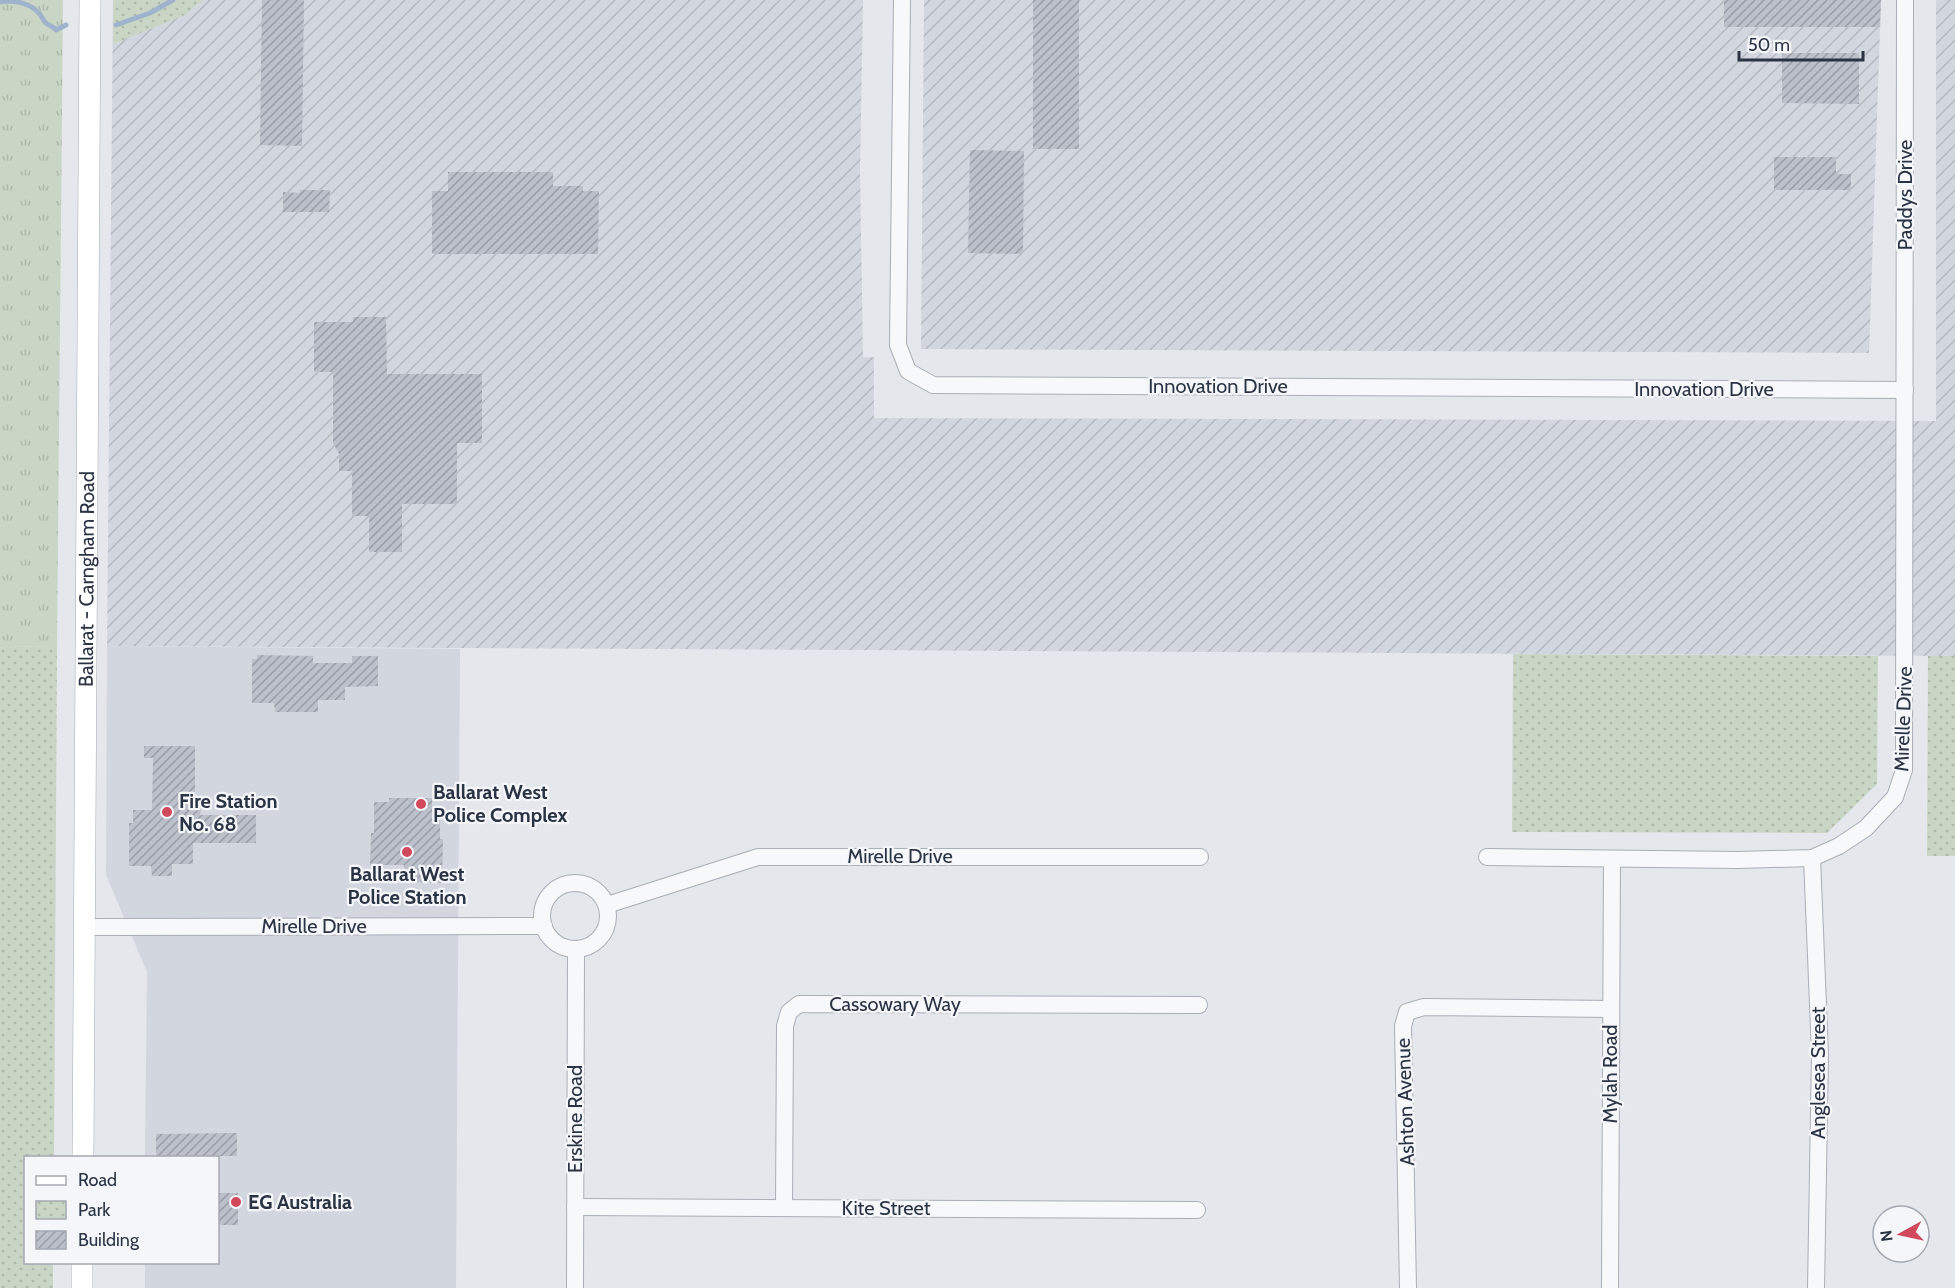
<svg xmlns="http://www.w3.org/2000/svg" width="1955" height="1288" font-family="Cabin,sans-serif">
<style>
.built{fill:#d2d6de}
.industrial{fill:url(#industrial-furrows)}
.grass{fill:url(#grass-tufts)}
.park{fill:url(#park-dots)}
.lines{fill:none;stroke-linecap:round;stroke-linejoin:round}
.stream{stroke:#9fb4cc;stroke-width:5}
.building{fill:url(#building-hatch)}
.minor-casing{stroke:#a9aeb7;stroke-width:18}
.major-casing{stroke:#a3abb8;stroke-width:22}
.minor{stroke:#f7f8fa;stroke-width:16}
.major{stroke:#fff;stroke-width:21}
.poi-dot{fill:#d1495b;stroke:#f4f6f9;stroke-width:2}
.labels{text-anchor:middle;stroke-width:4.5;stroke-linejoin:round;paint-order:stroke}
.street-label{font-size:20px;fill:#2b3445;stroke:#f4f6f9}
.poi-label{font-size:20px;font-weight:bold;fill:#2b3445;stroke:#f4f6f9;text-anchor:start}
</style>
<defs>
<pattern id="industrial-furrows" width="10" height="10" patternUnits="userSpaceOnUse" patternTransform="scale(1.5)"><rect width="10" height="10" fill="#d2d6de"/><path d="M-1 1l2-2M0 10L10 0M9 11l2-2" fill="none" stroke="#b4b8c0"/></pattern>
<pattern id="grass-tufts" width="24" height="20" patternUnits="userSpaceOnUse" patternTransform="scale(1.5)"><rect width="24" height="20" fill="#c9d6c5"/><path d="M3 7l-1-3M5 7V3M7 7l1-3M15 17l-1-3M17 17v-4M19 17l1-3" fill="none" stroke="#adb8ab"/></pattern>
<pattern id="park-dots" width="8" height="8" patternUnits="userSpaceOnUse" patternTransform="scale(1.5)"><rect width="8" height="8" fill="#c9d6c5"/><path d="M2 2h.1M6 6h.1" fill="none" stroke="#adb8ab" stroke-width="1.8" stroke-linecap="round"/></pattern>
<pattern id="building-hatch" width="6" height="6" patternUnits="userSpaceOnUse" patternTransform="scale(1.5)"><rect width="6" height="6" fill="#bbc0ca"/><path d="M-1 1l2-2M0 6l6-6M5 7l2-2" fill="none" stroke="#989da6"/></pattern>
</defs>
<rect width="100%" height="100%" fill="#e4e7ec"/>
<path class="built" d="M107,646L460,649L456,1288H145V1263L218,1262V1158L145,1157L147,972L106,875Z"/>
<g class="industrial">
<path d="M113,0H863L860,171L863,357H874V418L1936,421V0H1955V656L107,646Z"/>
<path d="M924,0H1881L1869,353L921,349Z"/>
</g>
<path class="grass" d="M0,0H63L57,647L0,646Z"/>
<g class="park">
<path d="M113,0H202L185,15L113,44Z"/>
<path d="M0,646L57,647L54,1157L26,1158V1262L53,1263V1288H0Z"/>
<path d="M1513,654L1878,656L1877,784L1827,833L1512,832Z"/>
<path d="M1928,656H1955V856H1927Z"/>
</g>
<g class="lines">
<g class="stream">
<path d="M0,2C12,0 27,2 37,11C41,14 42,18 45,22C49,26 53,26 56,30L66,25"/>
<path d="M116,25L150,13L173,0"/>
</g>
</g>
<g class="building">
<path d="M262,0H304L302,146L260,145Z"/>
<rect x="1033" y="0" width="46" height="149"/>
<path d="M1724,0H1881L1880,27H1724Z"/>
<path d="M1782,53H1859V104L1782,103Z"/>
<path d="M970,150L1024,151L1023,254L968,253Z"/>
<path d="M1774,157H1836V174H1851V190H1774Z"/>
<path d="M448,172H553V186H583V191H599L598,254H432V191H448Z"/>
<path d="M300,190H330L329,212H283V192L300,193Z"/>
<path d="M353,317H386L387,374H482V443H457V504H402V552H369V516H352V471H339V454L333,443V372H314V322H353Z"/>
<path d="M257,655L313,656V663H352V656H378V686L345,687V700H318V712H275L274,703H252V659H257Z"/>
<path d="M144,746H195V810H201L200,815H256V843H193V864H172V876H152L151,866H129V823H133V810H152L153,758H144Z"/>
<path d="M389,798H432V819L440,820V839H443L442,883L404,882V865H370L371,833H374V802H389Z"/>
<path d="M237,1133V1156H156V1134Z"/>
<rect x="218" y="1193" width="20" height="32"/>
</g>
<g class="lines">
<g class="minor-casing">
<g id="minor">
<path d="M902,0L898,345L908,371L933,385L1905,390"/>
<path d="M1487,857L1738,860L1812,858L1839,846L1866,828L1895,797L1904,770L1905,0"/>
<path d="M1812,858L1820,1054L1816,1288"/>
<circle cx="575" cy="916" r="33"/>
<path d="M607,905L758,857H1200"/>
<path d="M85,927L544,926"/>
<path d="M575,1207L1197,1210"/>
<path d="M784,1208L785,1026L789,1012L799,1004L1199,1005"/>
<path d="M575,1288L576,949"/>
<path d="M1408,1288L1403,1026L1407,1012L1424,1007L1611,1009"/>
<path d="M1610,1288L1612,859"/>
</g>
</g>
<g class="major-casing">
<g id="major">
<path id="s1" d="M83,1158L90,0"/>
<path d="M82,1288V1262"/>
</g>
</g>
<use href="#minor" class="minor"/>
<use href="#major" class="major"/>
</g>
<g class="poi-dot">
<circle cx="421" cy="804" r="6"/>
<circle cx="167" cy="812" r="6"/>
<circle cx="407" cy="852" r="6"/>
<circle cx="236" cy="1202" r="6"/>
</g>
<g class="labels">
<g class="street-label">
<text transform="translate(1905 195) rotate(-90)" y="7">Paddys Drive</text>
<text x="1218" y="393">Innovation Drive</text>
<text x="1704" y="396">Innovation Drive</text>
<text dy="7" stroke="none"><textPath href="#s1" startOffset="579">Ballarat - Carngham Road</textPath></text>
<text transform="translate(1903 719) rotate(-88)" y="7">Mirelle Drive</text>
<text x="900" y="863">Mirelle Drive</text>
<text x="314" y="933">Mirelle Drive</text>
<text x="895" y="1011">Cassowary Way</text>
<text transform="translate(1818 1073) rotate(-90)" y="7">Anglesea Street</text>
<text transform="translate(1610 1074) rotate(-90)" y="7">Mylah Road</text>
<text transform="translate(1405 1102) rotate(-92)" y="7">Ashton Avenue</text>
<text transform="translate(575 1119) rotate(-90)" y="7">Erskine Road</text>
<text x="886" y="1215">Kite Street</text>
</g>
<g class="poi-label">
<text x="433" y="799">Ballarat West<tspan x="433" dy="23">Police Complex</tspan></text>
<text x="179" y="808">Fire Station<tspan x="179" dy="23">No. 68</tspan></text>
<text x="407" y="881" text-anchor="middle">Ballarat West<tspan x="407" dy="23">Police Station</tspan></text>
<text x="248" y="1209">EG Australia</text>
</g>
</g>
<rect x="24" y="1156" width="195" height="108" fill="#f4f6f9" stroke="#a4a8b1" stroke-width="1.5"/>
<rect x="36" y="1176" width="30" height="9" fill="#ffffff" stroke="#a4a8b1" stroke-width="1.5"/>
<text x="78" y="1186" font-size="18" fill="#2b3445">Road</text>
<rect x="36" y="1201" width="30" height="18" fill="url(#park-dots)" stroke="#a4a8b1" stroke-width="1.5"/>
<text x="78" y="1216" font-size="18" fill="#2b3445">Park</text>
<rect x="36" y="1231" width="30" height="18" fill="url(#building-hatch)" stroke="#a4a8b1" stroke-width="1.5"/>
<text x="78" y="1246" font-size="18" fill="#2b3445">Building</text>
<g transform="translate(1901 1234) rotate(262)"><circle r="28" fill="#f4f6f9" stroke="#a4a8b1" stroke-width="1.5"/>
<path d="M0-4.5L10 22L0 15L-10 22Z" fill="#d1495b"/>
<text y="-9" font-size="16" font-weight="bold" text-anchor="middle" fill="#2b3445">N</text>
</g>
<path d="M1739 51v9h124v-9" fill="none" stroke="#2b3445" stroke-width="3"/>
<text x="1748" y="51" font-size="18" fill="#2b3445" stroke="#f4f6f9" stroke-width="4.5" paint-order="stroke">50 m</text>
</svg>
